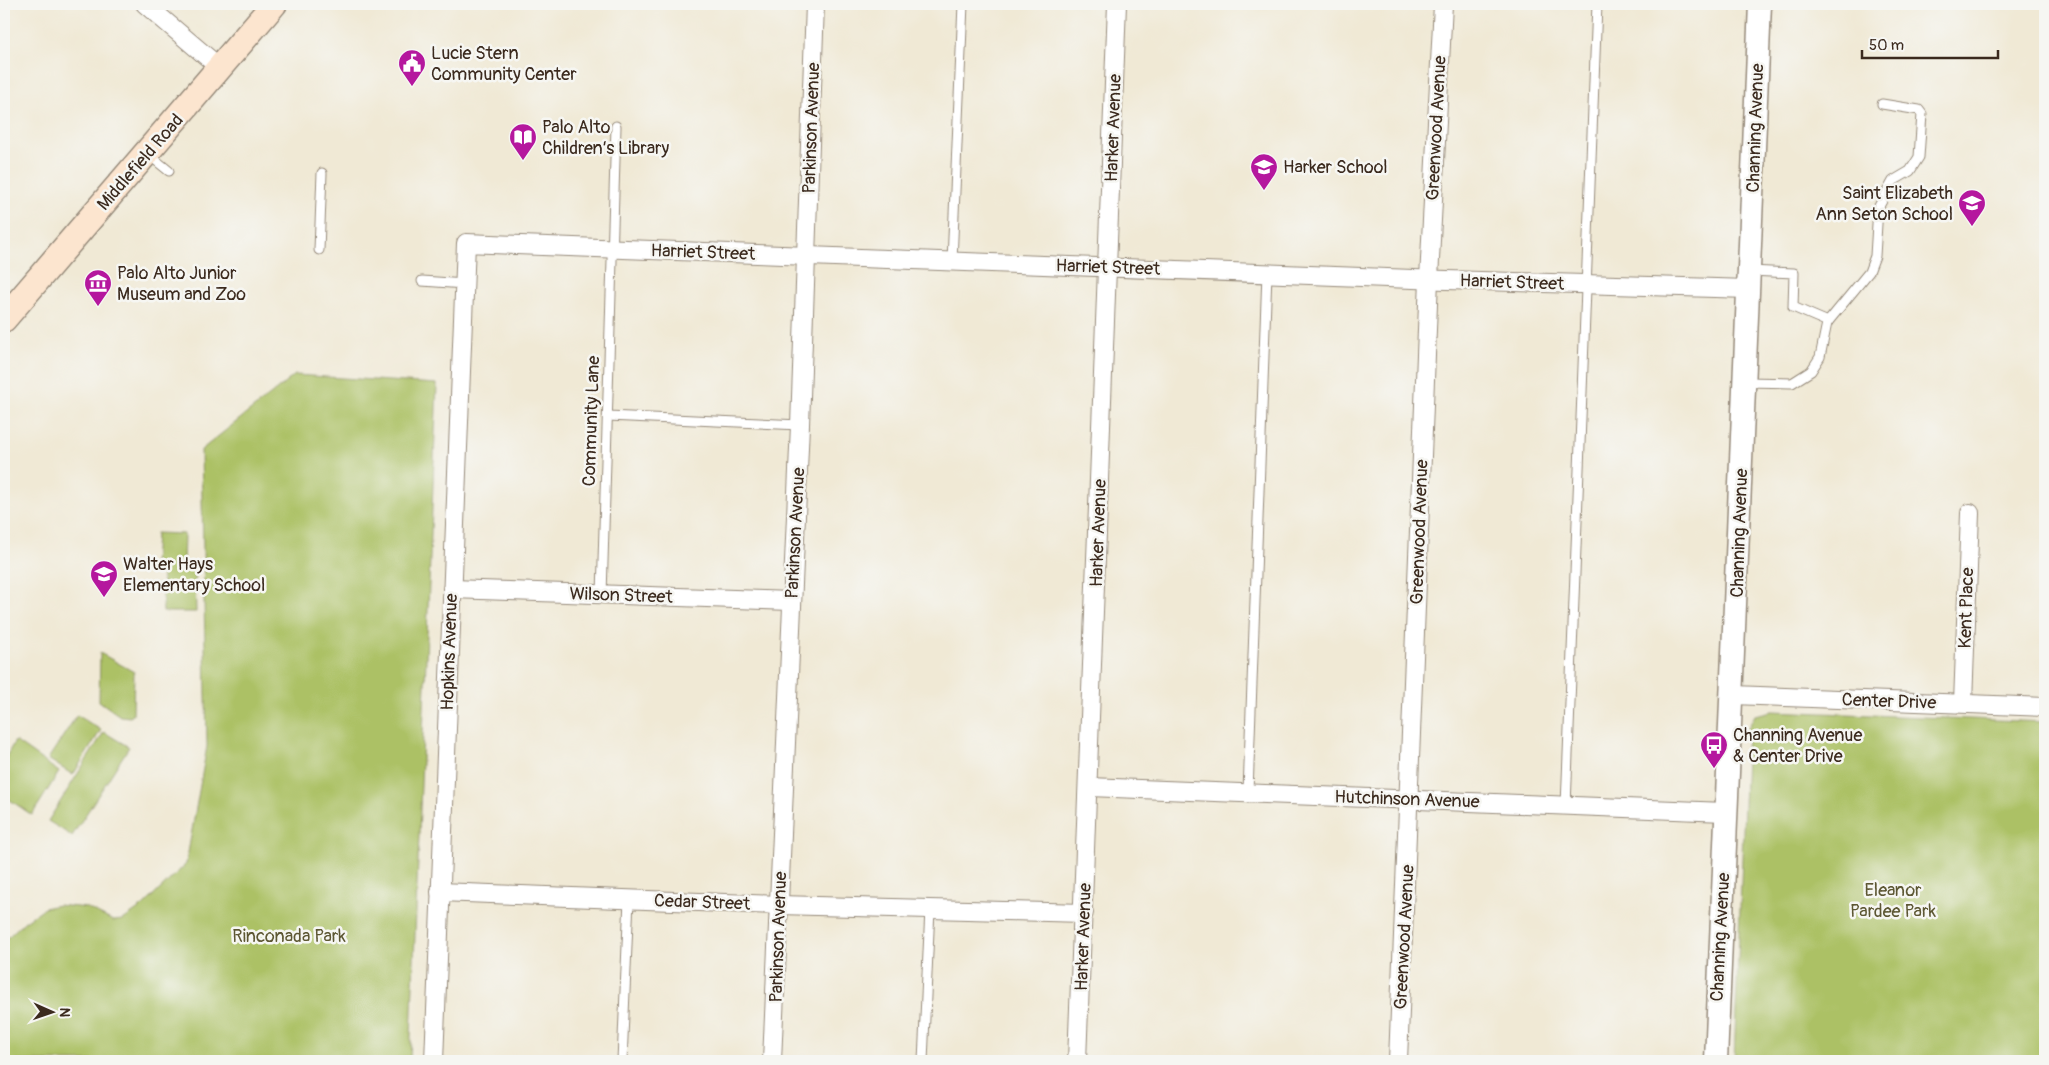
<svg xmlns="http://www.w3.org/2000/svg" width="2049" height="1065" font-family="Pangolin,sans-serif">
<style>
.green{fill:#acc165;stroke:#747642}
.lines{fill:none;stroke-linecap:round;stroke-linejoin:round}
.service-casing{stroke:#968a7a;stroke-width:11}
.minor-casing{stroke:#968a7a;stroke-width:20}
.tertiary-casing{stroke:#968a7a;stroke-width:25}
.secondary-casing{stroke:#968a7a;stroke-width:28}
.service{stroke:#fff;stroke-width:9}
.minor{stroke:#fff;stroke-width:18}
.tertiary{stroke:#fff;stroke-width:22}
.secondary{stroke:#fce5cf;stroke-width:25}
.labels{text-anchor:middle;stroke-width:5;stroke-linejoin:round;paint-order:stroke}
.poi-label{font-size:18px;fill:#3b2a1e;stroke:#f6f6f2;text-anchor:start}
.street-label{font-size:18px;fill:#3b2a1e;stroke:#f6f6f2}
.park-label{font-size:18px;fill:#5d5733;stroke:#f6f6f2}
</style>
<rect width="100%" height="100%" fill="#f6f6f2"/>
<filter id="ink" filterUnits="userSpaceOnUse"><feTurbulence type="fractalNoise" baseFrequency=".02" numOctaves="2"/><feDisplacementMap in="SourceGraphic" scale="10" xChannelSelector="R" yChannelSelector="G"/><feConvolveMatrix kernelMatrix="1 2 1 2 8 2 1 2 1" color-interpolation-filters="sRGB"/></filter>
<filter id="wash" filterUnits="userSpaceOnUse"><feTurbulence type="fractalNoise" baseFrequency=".0096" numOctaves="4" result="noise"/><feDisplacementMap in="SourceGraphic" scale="20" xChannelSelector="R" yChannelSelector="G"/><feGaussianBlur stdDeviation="1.12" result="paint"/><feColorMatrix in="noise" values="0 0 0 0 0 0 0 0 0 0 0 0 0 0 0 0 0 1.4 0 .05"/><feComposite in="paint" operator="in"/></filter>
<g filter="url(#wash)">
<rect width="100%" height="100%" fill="#f0e9d5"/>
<g class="green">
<path d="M295,375L437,384L410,1061H4V941L24,922L44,908L58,905L87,908L113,921L123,920L143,906L186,864L207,746L201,450Z"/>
<path d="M156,533L184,534L183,567L195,568L196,612H163L162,566H154Z"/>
<path d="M100,653L134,672L133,715L130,717L120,716L99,701Z"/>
<path d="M1772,711L2045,722V1061H1734L1747,730L1755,715Z"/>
<path d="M77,715L101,730L73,775L48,759Z"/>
<path d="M104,732L129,747L72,836L48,821Z"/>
<path d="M15,741L59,772L32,815L4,796V760Z"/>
</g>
</g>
<g filter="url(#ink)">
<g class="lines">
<g class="service-casing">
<g id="service">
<path d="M148,154L169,171"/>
<path d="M319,250L322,173"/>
<path d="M952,261L963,4"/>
<path d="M1750,271L1794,273L1793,307L1828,322"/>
<path d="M422,281L465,284"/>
<path d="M1745,382L1792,383L1811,371L1820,357L1827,323L1869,272L1875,256L1878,208L1893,181L1910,171L1919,157L1922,114L1919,110L1882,104"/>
<path d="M608,416L800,425"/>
<path d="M602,595L616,126"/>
<path d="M1248,792L1267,273"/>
<path d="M1566,806L1597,4"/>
<path d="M622,1061L629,899"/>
<path d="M923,1061L930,909"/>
</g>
</g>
<g class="minor-casing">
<g id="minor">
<path d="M145,4L220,68"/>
<path d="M452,589L791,601"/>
<path d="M1733,695L2045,707"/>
<path d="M1963,703L1970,513"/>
<path d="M1089,787L1725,812"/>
<path d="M440,892L779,905L1084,913"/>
<path d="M434,1061L466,243L1413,279L1749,289"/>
<path d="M772,1061L800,425L815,4"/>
<path d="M1077,1061L1117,4"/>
<path d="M1398,1061L1429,279L1443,4"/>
</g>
</g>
<g class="tertiary-casing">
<path id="tertiary" d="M1716,1061L1760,4"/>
</g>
<g class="secondary-casing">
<path id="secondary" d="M4,319L274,4"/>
</g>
<use href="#service" class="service"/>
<use href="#minor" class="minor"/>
<use href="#tertiary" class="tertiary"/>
<use href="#secondary" class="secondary"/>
</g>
</g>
<defs>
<g id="civic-pin" transform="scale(1.4375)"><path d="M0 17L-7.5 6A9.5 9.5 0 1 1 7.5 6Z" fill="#b5179e" stroke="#f6f6f2"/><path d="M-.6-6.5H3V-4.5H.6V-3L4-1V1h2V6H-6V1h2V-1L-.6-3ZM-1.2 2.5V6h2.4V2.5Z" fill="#fff"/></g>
<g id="library-pin" transform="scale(1.4375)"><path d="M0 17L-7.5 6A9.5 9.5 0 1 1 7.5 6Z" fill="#b5179e" stroke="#f6f6f2"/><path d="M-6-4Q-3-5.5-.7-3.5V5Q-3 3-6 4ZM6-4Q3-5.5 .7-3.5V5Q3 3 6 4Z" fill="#fff"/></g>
<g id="school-pin" transform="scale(1.4375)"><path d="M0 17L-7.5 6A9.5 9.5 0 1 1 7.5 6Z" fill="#b5179e" stroke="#f6f6f2"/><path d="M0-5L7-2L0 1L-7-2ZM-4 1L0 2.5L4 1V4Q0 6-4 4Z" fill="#fff"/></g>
<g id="museum-pin" transform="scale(1.4375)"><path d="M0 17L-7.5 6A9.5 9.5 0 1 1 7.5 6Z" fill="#b5179e" stroke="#f6f6f2"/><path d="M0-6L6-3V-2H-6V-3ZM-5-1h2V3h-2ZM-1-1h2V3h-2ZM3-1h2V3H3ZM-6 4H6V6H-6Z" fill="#fff"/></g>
<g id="bus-pin" transform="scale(1.4375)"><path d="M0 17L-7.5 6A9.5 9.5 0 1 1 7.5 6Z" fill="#b5179e" stroke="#f6f6f2"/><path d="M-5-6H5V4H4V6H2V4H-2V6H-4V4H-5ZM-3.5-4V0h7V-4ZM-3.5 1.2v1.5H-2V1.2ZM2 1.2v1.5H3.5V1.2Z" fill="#fff"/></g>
</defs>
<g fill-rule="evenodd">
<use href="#civic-pin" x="412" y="63"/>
<use href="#library-pin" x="523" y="137"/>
<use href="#school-pin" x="1264" y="167"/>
<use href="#school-pin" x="1972" y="203"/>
<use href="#museum-pin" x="98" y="283"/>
<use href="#school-pin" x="104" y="574"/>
<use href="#bus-pin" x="1714" y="745"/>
</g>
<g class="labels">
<g class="poi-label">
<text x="431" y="59">Lucie Stern<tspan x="431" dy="21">Community Center</tspan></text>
<text x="542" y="133">Palo Alto<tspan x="542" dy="21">Children’s Library</tspan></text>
<text x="1283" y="173">Harker School</text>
<text x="1953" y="199" text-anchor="end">Saint Elizabeth<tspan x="1953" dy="21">Ann Seton School</tspan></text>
<text x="117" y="279">Palo Alto Junior<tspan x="117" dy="21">Museum and Zoo</tspan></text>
<text x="123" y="570">Walter Hays<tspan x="123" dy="21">Elementary School</tspan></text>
<text x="1733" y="741">Channing Avenue<tspan x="1733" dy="21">&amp; Center Drive</tspan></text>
</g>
<g class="street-label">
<text transform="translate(811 128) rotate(-88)" y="6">Parkinson Avenue</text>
<text transform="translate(1113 128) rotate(-88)" y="6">Harker Avenue</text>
<text transform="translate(1436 128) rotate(-87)" y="6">Greenwood Avenue</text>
<text transform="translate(1755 128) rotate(-88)" y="6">Channing Avenue</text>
<text transform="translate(140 162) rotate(-49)" y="6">Middlefield Road</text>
<text transform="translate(703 252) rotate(2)" y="6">Harriet Street</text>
<text transform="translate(1108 267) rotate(2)" y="6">Harriet Street</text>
<text transform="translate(1512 282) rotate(2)" y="6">Harriet Street</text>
<text transform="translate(591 421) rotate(-88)" y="6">Community Lane</text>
<text transform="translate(1419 532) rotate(-88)" y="6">Greenwood Avenue</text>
<text transform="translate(795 533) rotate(-87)" y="6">Parkinson Avenue</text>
<text transform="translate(1098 533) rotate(-88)" y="6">Harker Avenue</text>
<text transform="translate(1739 533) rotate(-88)" y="6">Channing Avenue</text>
<text transform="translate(621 595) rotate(2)" y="6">Wilson Street</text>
<text transform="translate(1966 608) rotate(-88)" y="6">Kent Place</text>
<text transform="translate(449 652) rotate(-88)" y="6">Hopkins Avenue</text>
<text transform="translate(1889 701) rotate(2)" y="6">Center Drive</text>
<text transform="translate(1407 799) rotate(2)" y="6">Hutchinson Avenue</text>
<text transform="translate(702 902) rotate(2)" y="6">Cedar Street</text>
<text transform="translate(778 937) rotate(-88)" y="6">Parkinson Avenue</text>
<text transform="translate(1083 937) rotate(-88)" y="6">Harker Avenue</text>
<text transform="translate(1404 937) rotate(-87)" y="6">Greenwood Avenue</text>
<text transform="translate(1720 937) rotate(-87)" y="6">Channing Avenue</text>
</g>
<g class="park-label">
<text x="1893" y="896">Eleanor<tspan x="1893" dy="21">Pardee Park</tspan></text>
<text x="289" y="942">Rinconada Park</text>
</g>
</g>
<rect width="2049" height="1065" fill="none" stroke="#f6f6f2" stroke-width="20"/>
<g transform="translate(52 1012) rotate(92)" stroke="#f6f6f2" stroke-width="4" paint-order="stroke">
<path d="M0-4L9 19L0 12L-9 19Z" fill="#3b2a1e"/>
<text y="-8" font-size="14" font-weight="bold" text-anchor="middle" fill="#3b2a1e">N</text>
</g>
<path d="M1862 50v8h136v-8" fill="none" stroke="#3b2a1e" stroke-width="2.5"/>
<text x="1869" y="50" font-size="15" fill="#3b2a1e" stroke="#f6f6f2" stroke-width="4" paint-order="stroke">50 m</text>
</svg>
